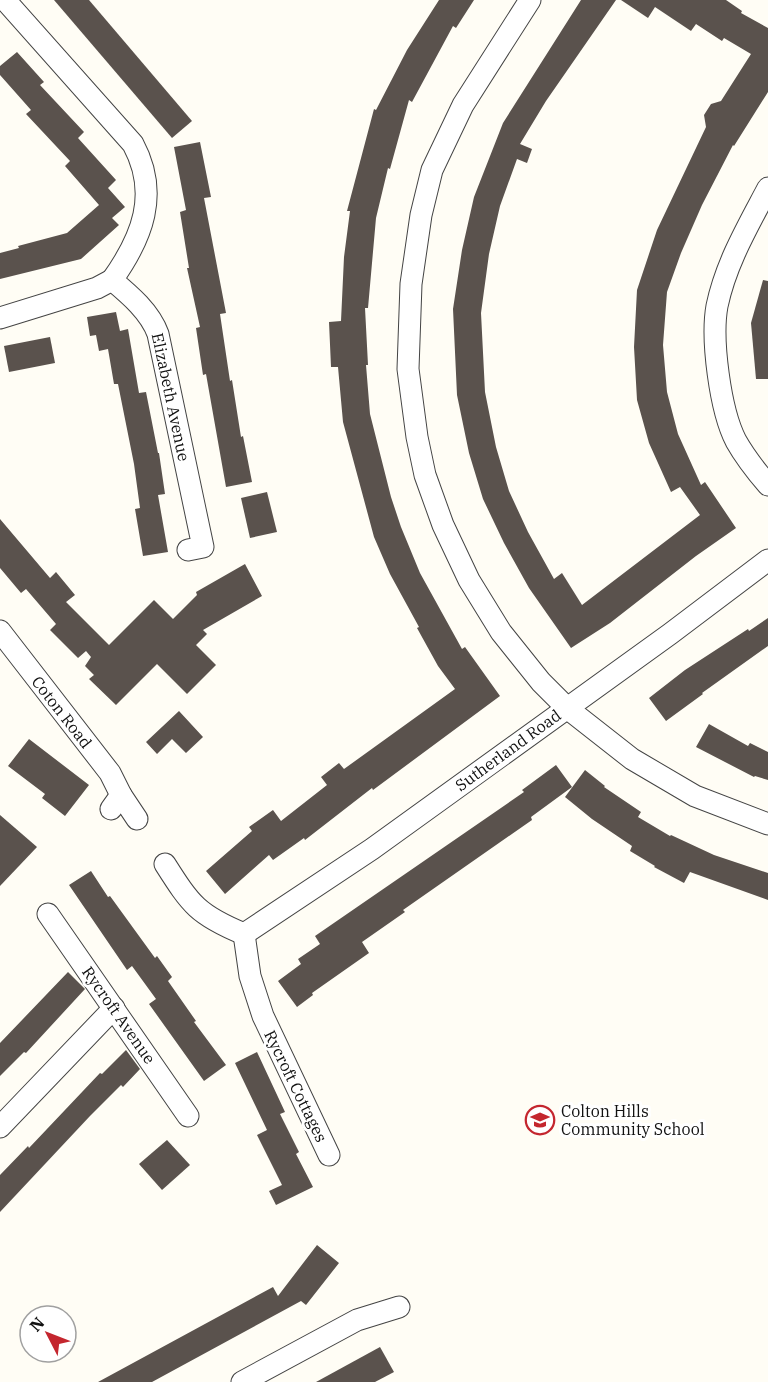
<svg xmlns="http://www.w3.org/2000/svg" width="768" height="1382" font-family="'IBM Plex Serif',serif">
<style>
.building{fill:#5a524d}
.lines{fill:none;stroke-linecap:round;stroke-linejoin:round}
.street-casing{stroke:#444;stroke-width:23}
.street{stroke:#fff;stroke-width:21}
.labels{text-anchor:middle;stroke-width:6;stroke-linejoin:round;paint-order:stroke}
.street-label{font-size:16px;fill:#111;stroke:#fff}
.poi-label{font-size:16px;fill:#111;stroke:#fff;text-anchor:start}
</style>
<rect width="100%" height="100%" fill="#fffdf5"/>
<g class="building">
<path d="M54,0H89L192,121L172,138Z"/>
<path d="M439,0H474L456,28L453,26L412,102L409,100L390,169L388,168L376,218L368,308H365L368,365H366L370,414L391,497L401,527L420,573L462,649L465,647L500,696L373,790L372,788L305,840L304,838L273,860L269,855L225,894L206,871L252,831L249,827L273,810L281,821L327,785L321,777L339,763L344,769L455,689L438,666L417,628L419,627L390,574L374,537L343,422L338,367H331L329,322L341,321L344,257L350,211H347L374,109L376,110L407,50Z"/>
<path d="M581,0H616L546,101L520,144L532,149L527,163L517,159L500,206L489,254L481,313L485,392L496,447L509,491L528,532L554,579L562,573L582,605L700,515L680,487L671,492L649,443L637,400L634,347L637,290L657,230L706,127L704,115L711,104L721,101L751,54L724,38L722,41L696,24L691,31L655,7L648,18L621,0H726L742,11L741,13L768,28V92L734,146L733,145L702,205L681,253L667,292L663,345L667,392L678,434L701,485L705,482L736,528L696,556L610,623L571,648L529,588L504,543L483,499L469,453L457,395L453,309L462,250L474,197L503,123Z"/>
<path d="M17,52L44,82L40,85L84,132L78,138L116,180L108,188L125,207L112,218L119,225L81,259L0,279V253L19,248L18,246L67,233L99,205L65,166L70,161L26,114L31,110L0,75V66Z"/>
<path d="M200,142L211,197L204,198L226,313L220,314L230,381L232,380L241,437L243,436L252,482L226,487L206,374L203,375L196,328L200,327L187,268H189L180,212L186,210L174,147Z"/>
<path d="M763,280L768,281V379H756L751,323Z"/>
<path d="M116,312L120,331L128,329L139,393L146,392L158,453H159L165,494L158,495L168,552L143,556L135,509L140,508L134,464L118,384H114L108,349L99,351L96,335L90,336L87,317Z"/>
<path d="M50,337L55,363L9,372L4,346Z"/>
<path d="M267,492L277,532L250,538L241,498Z"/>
<path d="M0,519L50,578L56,572L75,595L66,602L109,645L154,600L173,619L197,595L196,592L245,564L262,596L203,630L207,634L196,645L216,665L187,694L157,664L116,705L89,679L94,675L85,666L91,657L86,651L78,658L50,630L56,624L26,589L21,593L0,568Z"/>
<path d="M768,618V646L702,693L703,694L666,721L649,698L685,670L748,629L749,631Z"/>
<path d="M179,711L203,737L186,753L172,739L157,754L146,742Z"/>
<path d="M709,724L748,746L750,743L768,752V780L755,776L754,777L696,747Z"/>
<path d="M29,739L89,785L65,816L42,798L45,794L8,766Z"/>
<path d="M556,765L572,787L531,817L532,820L403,910L405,912L362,942L369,953L312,993L313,995L297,1007L278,981L301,964L298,959L320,944L315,936L524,792L522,790Z"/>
<path d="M585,770L605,786L604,787L641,812L638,817L670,836L671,835L714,855L768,873V900L690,872L684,883L654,867L655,866L630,851L632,846L592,819L565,797Z"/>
<path d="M0,815L37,847L0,886Z"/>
<path d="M91,871L108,897L110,896L155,958L157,956L172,977L168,981L196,1021L194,1022L226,1065L204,1081L149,1004L156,999L132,966L127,970L69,885Z"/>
<path d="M68,972L85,989L26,1053L24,1052L0,1076V1043Z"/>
<path d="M126,1050L140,1069L123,1087L121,1085L90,1116L0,1212V1175L28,1146L29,1148L100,1073L102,1074Z"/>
<path d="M257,1052L285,1112L280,1114L299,1152L296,1154L313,1187L276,1205L269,1191L282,1185L257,1135L267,1130L235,1063Z"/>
<path d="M167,1140L190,1165L162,1190L139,1164Z"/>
<path d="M317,1245L339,1263L306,1305L301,1301L152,1382H98L273,1287L278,1296Z"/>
<path d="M380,1347L394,1372L375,1382H316Z"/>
</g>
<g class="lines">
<g class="street-casing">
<g id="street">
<path d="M5,0L133,144C160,194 142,238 112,280C130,295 150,312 158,334L203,547L188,550"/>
<path d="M530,0L463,105L432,170L421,215L411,284L408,369L417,437L425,475L443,525L469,580L501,632L541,682L567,708L632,759L695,796L768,824"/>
<path d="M768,188C748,226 726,263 717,306C711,339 720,410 736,441C745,457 756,471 768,485"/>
<path d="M0,318L97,288L112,280"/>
<path d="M0,631L110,773L121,795"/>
<path d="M111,809L121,795L137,819"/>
<path d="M165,864C191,905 198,915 244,934L372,849L670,634L768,560"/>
<path d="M48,914L188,1116"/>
<path d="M244,934L250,976L263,1016L329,1155"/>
<path d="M0,1127L114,1008"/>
<path d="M242,1382L357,1320L399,1307"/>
</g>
</g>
<use href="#street" class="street"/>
</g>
<defs>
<g id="school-ring" transform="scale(1.5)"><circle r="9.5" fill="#fff" stroke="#c4262e" stroke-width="1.5"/><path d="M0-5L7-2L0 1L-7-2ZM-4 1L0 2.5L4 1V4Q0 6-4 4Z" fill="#c4262e"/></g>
</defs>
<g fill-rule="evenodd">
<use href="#school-ring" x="540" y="1120"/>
</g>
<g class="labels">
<g class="street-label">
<text transform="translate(171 397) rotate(78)" y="6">Elizabeth Avenue</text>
<text transform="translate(62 712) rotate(52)" y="6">Coton Road</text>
<text transform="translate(508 750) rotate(-36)" y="6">Sutherland Road</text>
<text transform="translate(119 1015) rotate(55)" y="6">Rycroft Avenue</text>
<text transform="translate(296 1086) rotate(64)" y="6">Rycroft Cottages</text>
</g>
<g class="poi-label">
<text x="561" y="1117">Colton Hills<tspan x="561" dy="18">Community School</tspan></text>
</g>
</g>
<g transform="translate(48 1334) rotate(312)"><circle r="28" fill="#ffffff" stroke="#a0a0a0" stroke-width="1.5"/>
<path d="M0-4.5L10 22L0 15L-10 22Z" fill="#c4262e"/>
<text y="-9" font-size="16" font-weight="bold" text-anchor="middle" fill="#111111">N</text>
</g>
</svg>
